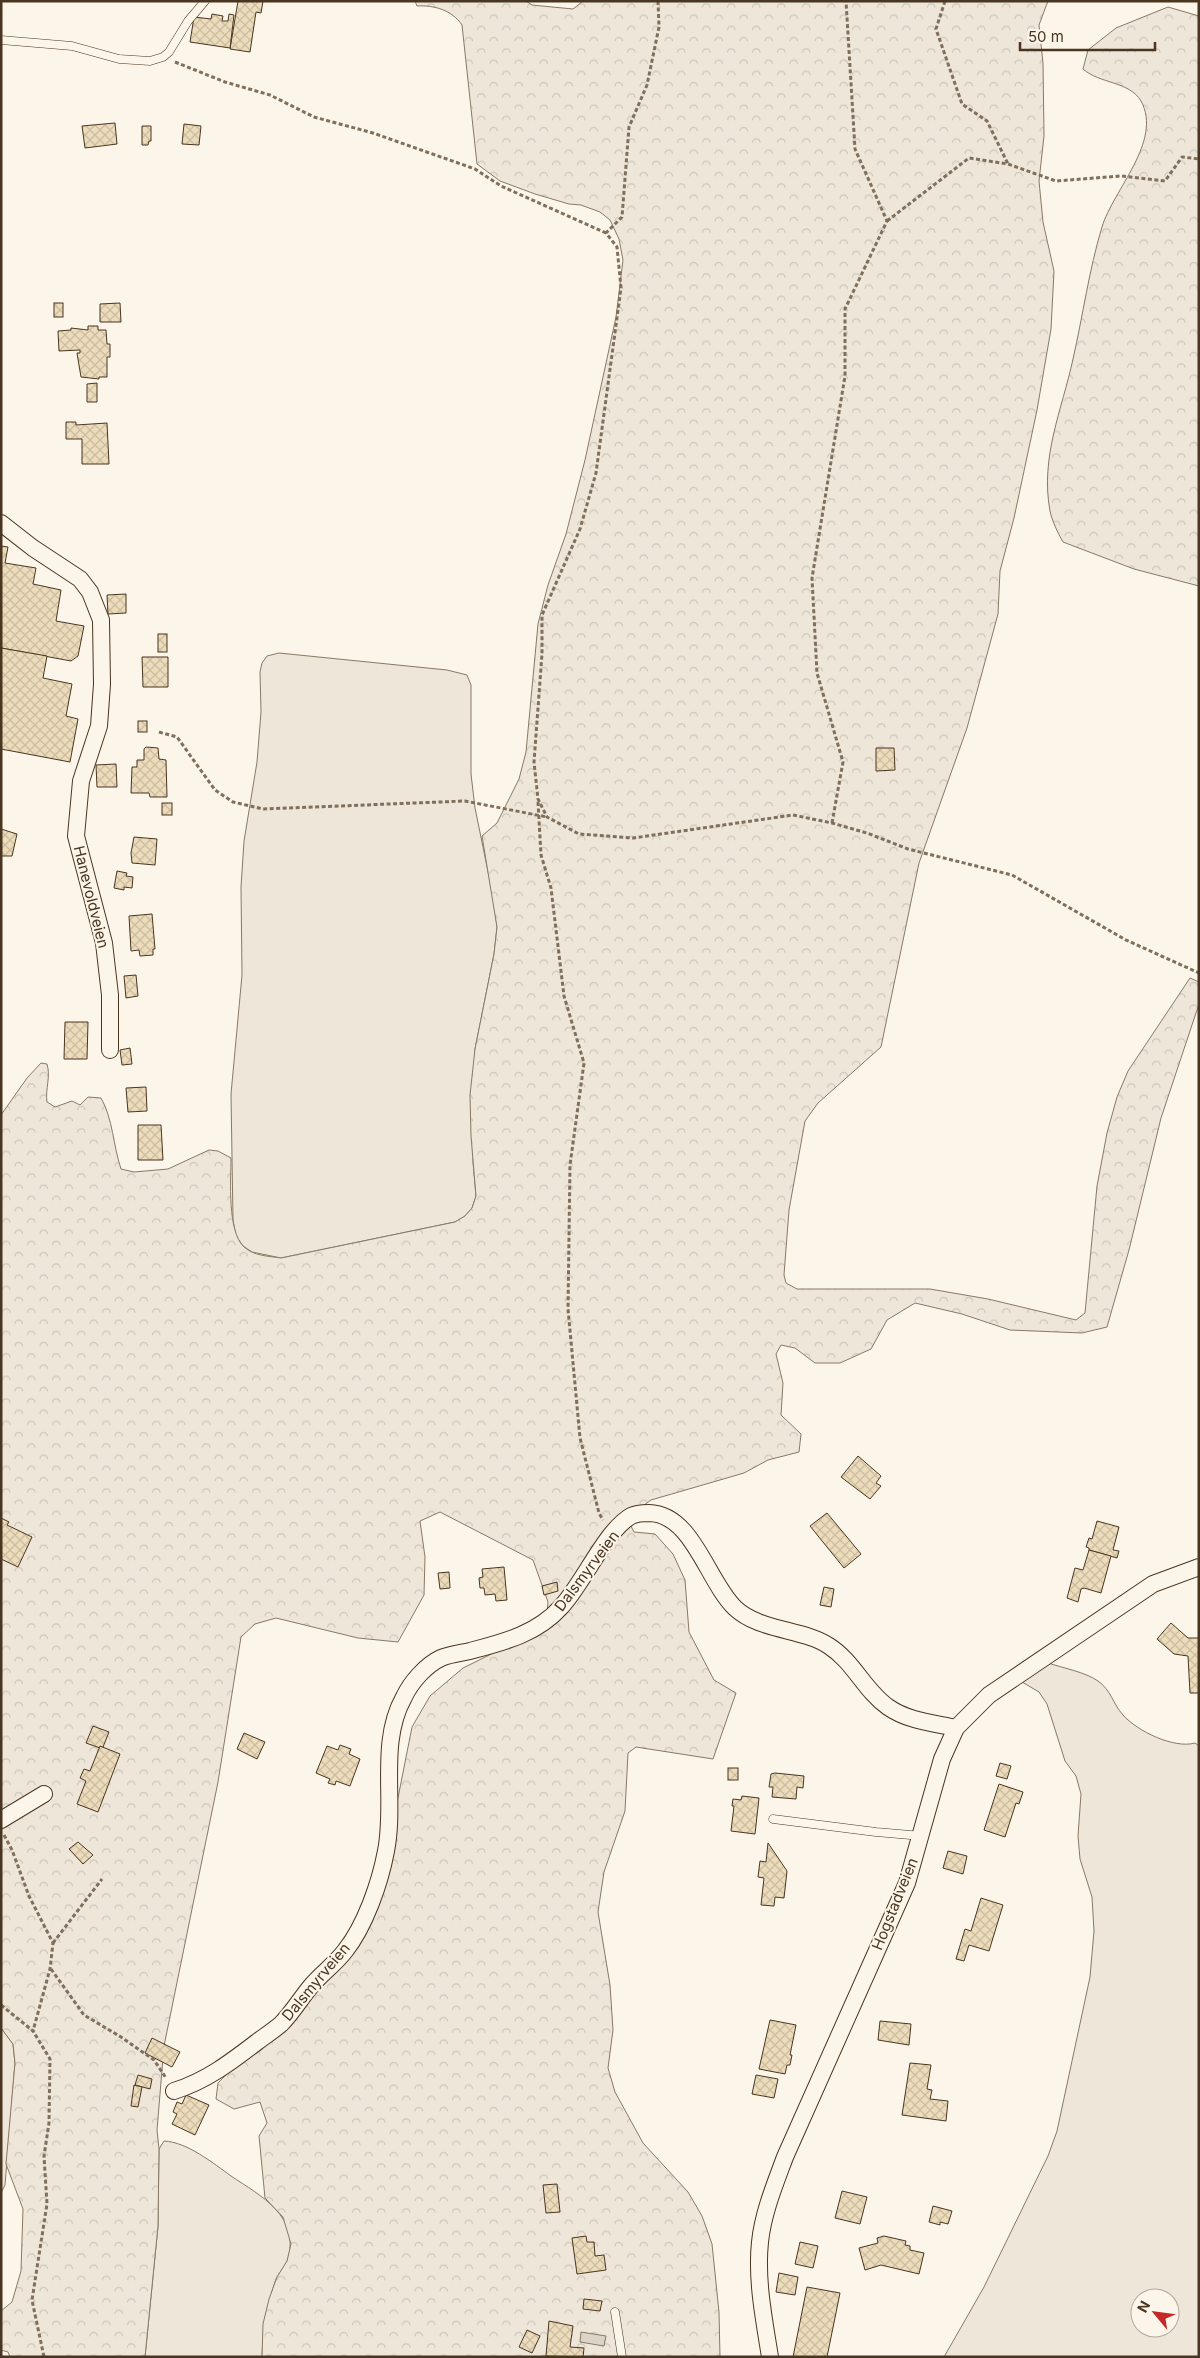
<svg xmlns="http://www.w3.org/2000/svg" width="1200" height="2358" font-family="Inter,sans-serif">
<style>
.grass{fill:#ede6d9;stroke:#887966;fill-rule:evenodd}
.forest{fill:url(#forest-crowns);stroke:#887966}
.water{fill:url(#water-ripples);stroke:#887966}
.building{fill:url(#building-cross-hatch);stroke:#4a3520}
.lines{fill:none;stroke-linecap:round;stroke-linejoin:round}
.service-casing{stroke:#4a3520;stroke-width:9}
.minor-casing{stroke:#4a3520;stroke-width:18}
.path{stroke:#7f6f5c;stroke-width:3;stroke-dasharray:4 2.5;stroke-linecap:butt}
.service{stroke:#fbf6e9;stroke-width:8}
.minor{stroke:#fbf6e9;stroke-width:16}
.labels{text-anchor:middle;stroke-width:4;stroke-linejoin:round;paint-order:stroke}
.street-label{font-size:15px;fill:#4a3520;stroke:#fbf6e9}
</style>
<defs>
<pattern id="forest-crowns" width="20" height="18" patternUnits="userSpaceOnUse" patternTransform="scale(1.25)"><rect width="20" height="18" fill="#ede6d9"/><path d="M2 6a3 3 0 1 1 6 0M12 15a3 3 0 1 1 6 0" fill="none" stroke="#cdc6ba"/></pattern>
<pattern id="water-ripples" width="26" height="14" patternUnits="userSpaceOnUse" patternTransform="scale(1.25)"><rect width="26" height="14" fill="#dcd4c6"/><path d="M2 4q2-2 4 0t4 0M15 11q2-2 4 0t4 0" fill="none" stroke="#beb7aa"/></pattern>
<pattern id="building-cross-hatch" width="8" height="8" patternUnits="userSpaceOnUse" patternTransform="scale(1.25)"><rect width="8" height="8" fill="#ecdcbc"/><path d="M0 0l8 8M0 8l8-8" fill="none" stroke="#ccbda1"/></pattern>
</defs>
<rect width="100%" height="100%" fill="#fbf6e9"/>
<g class="grass">
<path d="M279,653L447,670L467,675L471,685V774L475,808L493,896L497,927L494,954L475,1049L473,1162L476,1196L472,1208L465,1216L455,1222L281,1258L252,1252L243,1246L236,1236L233,1220L231,1094L242,975L241,887L244,841L257,762L261,712L260,672L262,663L267,656Z"/>
<path d="M1048,1663C1063,1668 1085,1672 1098,1681C1111,1690 1113,1704 1123,1715C1137,1731 1174,1749 1195,1743L1199,1746V2357H944L984,2287L1048,2156L1057,2131L1090,1977L1094,1931L1092,1897L1080,1859L1078,1836L1081,1794L1076,1776L1065,1761L1047,1704L1039,1692L1022,1682ZM1140,2298H1170V2328H1140Z"/>
<path d="M1,2028L13,2044L15,2063L5,2185L1,2193Z"/>
<path d="M164,2141C187,2142 213,2163 231,2176C261,2196 300,2216 288,2259C286,2266 279,2272 276,2279C267,2305 263,2329 262,2357H145L158,2226L159,2149Z"/>
</g>
<g class="forest">
<path d="M415,1H526L532,5L573,9L583,1H1048L1039,25L1043,63L1044,136L1039,181L1043,222L1054,271L1051,329L1037,410L1014,518L1000,571L998,614L967,728L919,863L881,1047L818,1103L805,1121L789,1210L784,1275L786,1283L797,1289H930L988,1299L1076,1320L1085,1313L1097,1186L1107,1133L1117,1097L1128,1071L1190,978L1199,982V1004L1161,1118L1129,1250L1107,1327L1082,1333L1010,1330L962,1314L915,1303L887,1320L871,1349L840,1363H815L795,1348L781,1345L776,1354L783,1383L781,1415L801,1434L799,1452L768,1460L744,1473L651,1500L627,1518L634,1532L655,1534L673,1554L685,1580L689,1632L714,1680L736,1693L713,1759L636,1747L628,1753L625,1811L604,1872L598,1912L610,1985L613,2030L608,2068L615,2092L643,2143L688,2192L702,2216L712,2244L719,2312L720,2357H262L263,2324L269,2299L277,2277L287,2261L291,2244L283,2217L265,2198L259,2136L267,2123L260,2102L234,2109L216,2099L218,2083L334,1963L360,1930L395,1813L412,1727L430,1696L463,1668L546,1627L548,1602L533,1560L440,1512L420,1521L425,1557L424,1595L398,1642L358,1638L276,1618L255,1624L241,1637L218,1782L164,2046L157,2130L159,2149L158,2226L145,2357H10L8,2352L1,2350V2311L12,2302L21,2271L23,2209L6,2164L15,2063L13,2044L1,2028V1115L27,1078L41,1063L47,1064C51,1077 45,1089 47,1102L55,1107L72,1101L80,1105L88,1097L101,1098C113,1119 113,1145 121,1169L134,1172L168,1169L209,1150L218,1151L231,1158C231,1180 227,1231 244,1247C254,1256 268,1256 281,1258L455,1222L465,1216L472,1208L476,1196L471,1136L470,1095L475,1049L494,954L497,927L482,836L497,823L519,779L526,752L538,624L548,585L566,534L585,460L616,317L623,260L619,239L610,220L600,212L581,205L569,204L535,194L500,181L477,164L462,25C452,10 434,5 417,6Z"/>
<path d="M1168,7L1199,16V586L1134,569L1063,542C1058,533 1052,521 1050,511C1040,457 1062,410 1073,359C1083,315 1089,270 1102,227C1113,190 1163,141 1141,101C1129,81 1100,84 1083,69L1088,50L1116,28Z"/>
</g>
<path class="water" d="M581,2332L606,2336L604,2346L580,2342Z"/>
<g class="building">
<path d="M238,1H263L261,13L256,12L250,52L230,49Z"/>
<path d="M212,14L223,16L222,21H228L229,14L234,15L230,48L190,42L194,17L211,19Z"/>
<path d="M115,123L117,144L85,148L82,126Z"/>
<path d="M184,124L201,126L199,145L182,144Z"/>
<path d="M142,126H151V141H149L148,145H142Z"/>
<rect x="54" y="303" width="9" height="14"/>
<path d="M120,303L121,322H100V304Z"/>
<path d="M88,326H98V330H106L107,344H110V357H107V377H99V379L81,377L77,353H80V350L59,351L58,331L71,330V328L88,330Z"/>
<path d="M97,383V402H87V384Z"/>
<path d="M66,422H76V425L107,423L109,464H82V439H66Z"/>
<path d="M1,546L8,547L5,563L36,568L33,584L61,590L56,621L84,626L78,656L71,661L1,648Z"/>
<path d="M126,594V613L108,614L107,595Z"/>
<rect x="158" y="634" width="9" height="18"/>
<path d="M1,648L47,656L43,678L72,684L66,716L78,719L70,762L1,749Z"/>
<path d="M142,657H168V687H143Z"/>
<rect x="138" y="721" width="9" height="11"/>
<path d="M146,747L158,748L159,759L166,760L167,797H150L149,793H131L132,767H137V760H144V749Z"/>
<path d="M876,748H894L895,770L876,771Z"/>
<path d="M116,764L117,787H97L96,765Z"/>
<rect x="162" y="803" width="10" height="12"/>
<path d="M1,829L17,834L12,856H1Z"/>
<path d="M134,837L157,839L155,865L132,863L131,853Z"/>
<path d="M117,871L127,873L126,876L133,877L132,888L124,887V890L114,888Z"/>
<path d="M152,914L155,949H153V955L140,956L139,950L131,951L129,916Z"/>
<path d="M136,975L138,996L126,998L124,976Z"/>
<path d="M65,1022H88L87,1059H64Z"/>
<path d="M130,1048L132,1064L122,1065L120,1050Z"/>
<path d="M146,1087L147,1111L128,1112L126,1088Z"/>
<path d="M138,1125H161L163,1160H138Z"/>
<path d="M858,1456L881,1476L876,1483L881,1486L870,1499L841,1477Z"/>
<path d="M827,1513L861,1554L844,1568L810,1526Z"/>
<path d="M1,1518L9,1522L7,1525L32,1537L18,1567L1,1559Z"/>
<path d="M1097,1521L1119,1527L1113,1550L1119,1551L1117,1558L1089,1550V1548L1086,1547L1089,1538L1092,1539Z"/>
<path d="M1089,1550L1111,1556L1101,1593L1084,1588L1081,1589L1078,1602L1067,1598L1075,1568L1083,1570Z"/>
<path d="M504,1567L507,1600L496,1601L495,1594L485,1595L484,1588H480L479,1578L483,1577L482,1569Z"/>
<path d="M449,1572L450,1588L440,1589L438,1573Z"/>
<path d="M557,1582L558,1591L544,1595L542,1586Z"/>
<path d="M824,1587L834,1589L831,1607L820,1605Z"/>
<path d="M1171,1623L1188,1638H1199V1693H1190L1188,1656L1174,1654L1157,1639Z"/>
<path d="M93,1726L109,1732L103,1747L100,1748L86,1743Z"/>
<path d="M244,1733L265,1742L257,1759L237,1749Z"/>
<path d="M340,1745L351,1749L349,1754L360,1759L350,1786L336,1781L335,1785L328,1783L330,1779L316,1773L327,1746L338,1750Z"/>
<path d="M100,1746L120,1754L98,1812L77,1804L86,1781L80,1778L84,1769L90,1771Z"/>
<path d="M1000,1763L1011,1766L1007,1779L996,1776Z"/>
<rect x="728" y="1768" width="10" height="12"/>
<path d="M775,1773L804,1776L803,1788L797,1787L796,1799L772,1797L773,1787H769L771,1774Z"/>
<path d="M999,1784L1023,1792L1019,1804L1016,1803L1005,1837L984,1830Z"/>
<path d="M742,1796L759,1798L755,1834L731,1831L734,1806H732L733,1799L741,1800Z"/>
<path d="M78,1842L93,1855L83,1864L69,1849Z"/>
<path d="M768,1843L787,1871L784,1898L775,1897L774,1906L761,1905L764,1878L758,1877L760,1861L766,1862Z"/>
<path d="M948,1851L967,1856L963,1874L943,1868Z"/>
<path d="M981,1898L1003,1905L989,1951L969,1945L964,1961L956,1959L965,1929L971,1931Z"/>
<path d="M770,2020L796,2025L790,2055H792L790,2065H787L785,2074L759,2069Z"/>
<path d="M880,2021L911,2024L909,2045L878,2040Z"/>
<path d="M152,2038L180,2052L172,2067L145,2053Z"/>
<path d="M910,2063L931,2065L927,2089L932,2090L930,2099L948,2101L946,2121L902,2115Z"/>
<path d="M138,2075L152,2079L150,2089L135,2085Z"/>
<path d="M756,2075L778,2079L774,2098L752,2094Z"/>
<path d="M134,2085L142,2087L138,2107L131,2106Z"/>
<path d="M186,2095L209,2105L195,2135L172,2124L177,2114L173,2112L177,2102L182,2104Z"/>
<path d="M557,2184L560,2212L546,2213L543,2185Z"/>
<path d="M842,2191L867,2197L860,2224L835,2218Z"/>
<path d="M933,2206L952,2211L948,2224L940,2222V2225L929,2222Z"/>
<path d="M586,2236L587,2242H594L595,2256L604,2255L606,2270L577,2274L572,2238Z"/>
<path d="M884,2236L906,2241L905,2245L910,2246V2250L924,2253L919,2274L881,2265L865,2270L859,2248L878,2243L877,2238Z"/>
<path d="M800,2242L818,2246L813,2268L795,2264Z"/>
<path d="M779,2273L798,2277L795,2295L776,2292Z"/>
<path d="M807,2287L840,2293L827,2357H793Z"/>
<path d="M584,2299L602,2301L600,2311L583,2309Z"/>
<path d="M549,2321L573,2326L570,2347L584,2348L583,2357L546,2356Z"/>
<path d="M527,2330L540,2336L532,2353L519,2347Z"/>
</g>
<g class="lines">
<g class="service-casing">
<g id="service">
<path d="M1,40L72,46L119,59L150,61L163,57L169,52L188,21L205,1"/>
<path d="M773,1819L876,1832L922,1836"/>
<path d="M615,2312L622,2357"/>
</g>
</g>
<g class="minor-casing">
<g id="minor">
<path d="M1,523L33,548L80,579L90,592L101,620L102,684L99,726L81,781L76,836L104,943L110,995V1050"/>
<path d="M1,1820L44,1794"/>
<path d="M174,2091C206,2081 231,2062 257,2042C265,2036 274,2030 281,2024C292,2013 301,1998 311,1986C321,1974 335,1964 345,1951C365,1926 380,1883 386,1851C396,1801 378,1743 404,1697C411,1682 426,1665 441,1658C450,1654 461,1653 470,1651C504,1642 537,1634 561,1607C583,1584 605,1531 631,1516C635,1514 644,1513 649,1513C693,1514 707,1581 735,1608C759,1631 804,1629 829,1646C853,1661 865,1691 888,1707C908,1721 933,1723 956,1728"/>
<path d="M770,2357C764,2319 756,2280 760,2242C763,2213 775,2184 785,2157L907,1883L942,1759L956,1728L989,1695L1153,1584L1199,1567"/>
</g>
</g>
<g class="path">
<path d="M658,1L659,27L647,85L629,127L622,217L606,233L617,247L621,288L596,473L580,529L542,615V654L534,762L538,799L547,817L579,834L633,838L793,815L832,823L867,833L908,849L1012,875L1126,940L1199,973"/>
<path d="M945,1L936,29L962,104L987,121L1008,164"/>
<path d="M175,62L225,82L270,95L314,117L373,133L475,169L501,186L606,233"/>
<path d="M887,221L969,158L1008,164L1056,181L1121,176L1165,181L1182,157L1199,159"/>
<path d="M159,732L177,737L215,790L233,802L263,809L465,801L547,817"/>
<path d="M538,802L541,855L551,888L564,996L584,1063L570,1165L568,1309L580,1438L599,1513L603,1520"/>
<path d="M832,823L843,762L817,673L812,578L845,376V309L887,221L855,149L846,1"/>
<path d="M4,1835L12,1850L29,1896L53,1943L50,1969L33,2031"/>
<path d="M53,1943L102,1879"/>
<path d="M51,1969L84,2015L121,2037L154,2060L166,2078"/>
<path d="M1,2005L33,2031L50,2059L49,2123L44,2156L47,2204L32,2300L44,2357"/>
</g>
<use href="#service" class="service"/>
<use href="#minor" class="minor"/>
</g>
<g class="labels">
<g class="street-label">
<text transform="translate(91 897) rotate(76)" y="5">Hanevoldveien</text>
<text transform="translate(587 1571) rotate(-53)" y="5">Dalsmyrveien</text>
<text transform="translate(895 1904) rotate(-68)" y="5">Hogstadveien</text>
<text transform="translate(316 1982) rotate(-50)" y="5">Dalsmyrveien</text>
</g>
</g>
<rect width="1200" height="2358" fill="none" stroke="#4a3520" stroke-width="5"/>
<g transform="translate(1155 2313) rotate(299)"><circle r="24" fill="#fbf6e9" stroke="#b4a999"/>
<path d="M0-4L9 19L0 12L-9 19Z" fill="#c62828"/>
<text y="-8" font-size="14" font-weight="bold" text-anchor="middle" fill="#4a3520">N</text>
</g>
<path d="M1020 42v8h135v-8" fill="none" stroke="#4a3520" stroke-width="2.5"/>
<text x="1028" y="42" font-size="15" fill="#4a3520" stroke="#fbf6e9" stroke-width="4" paint-order="stroke">50 m</text>
</svg>
